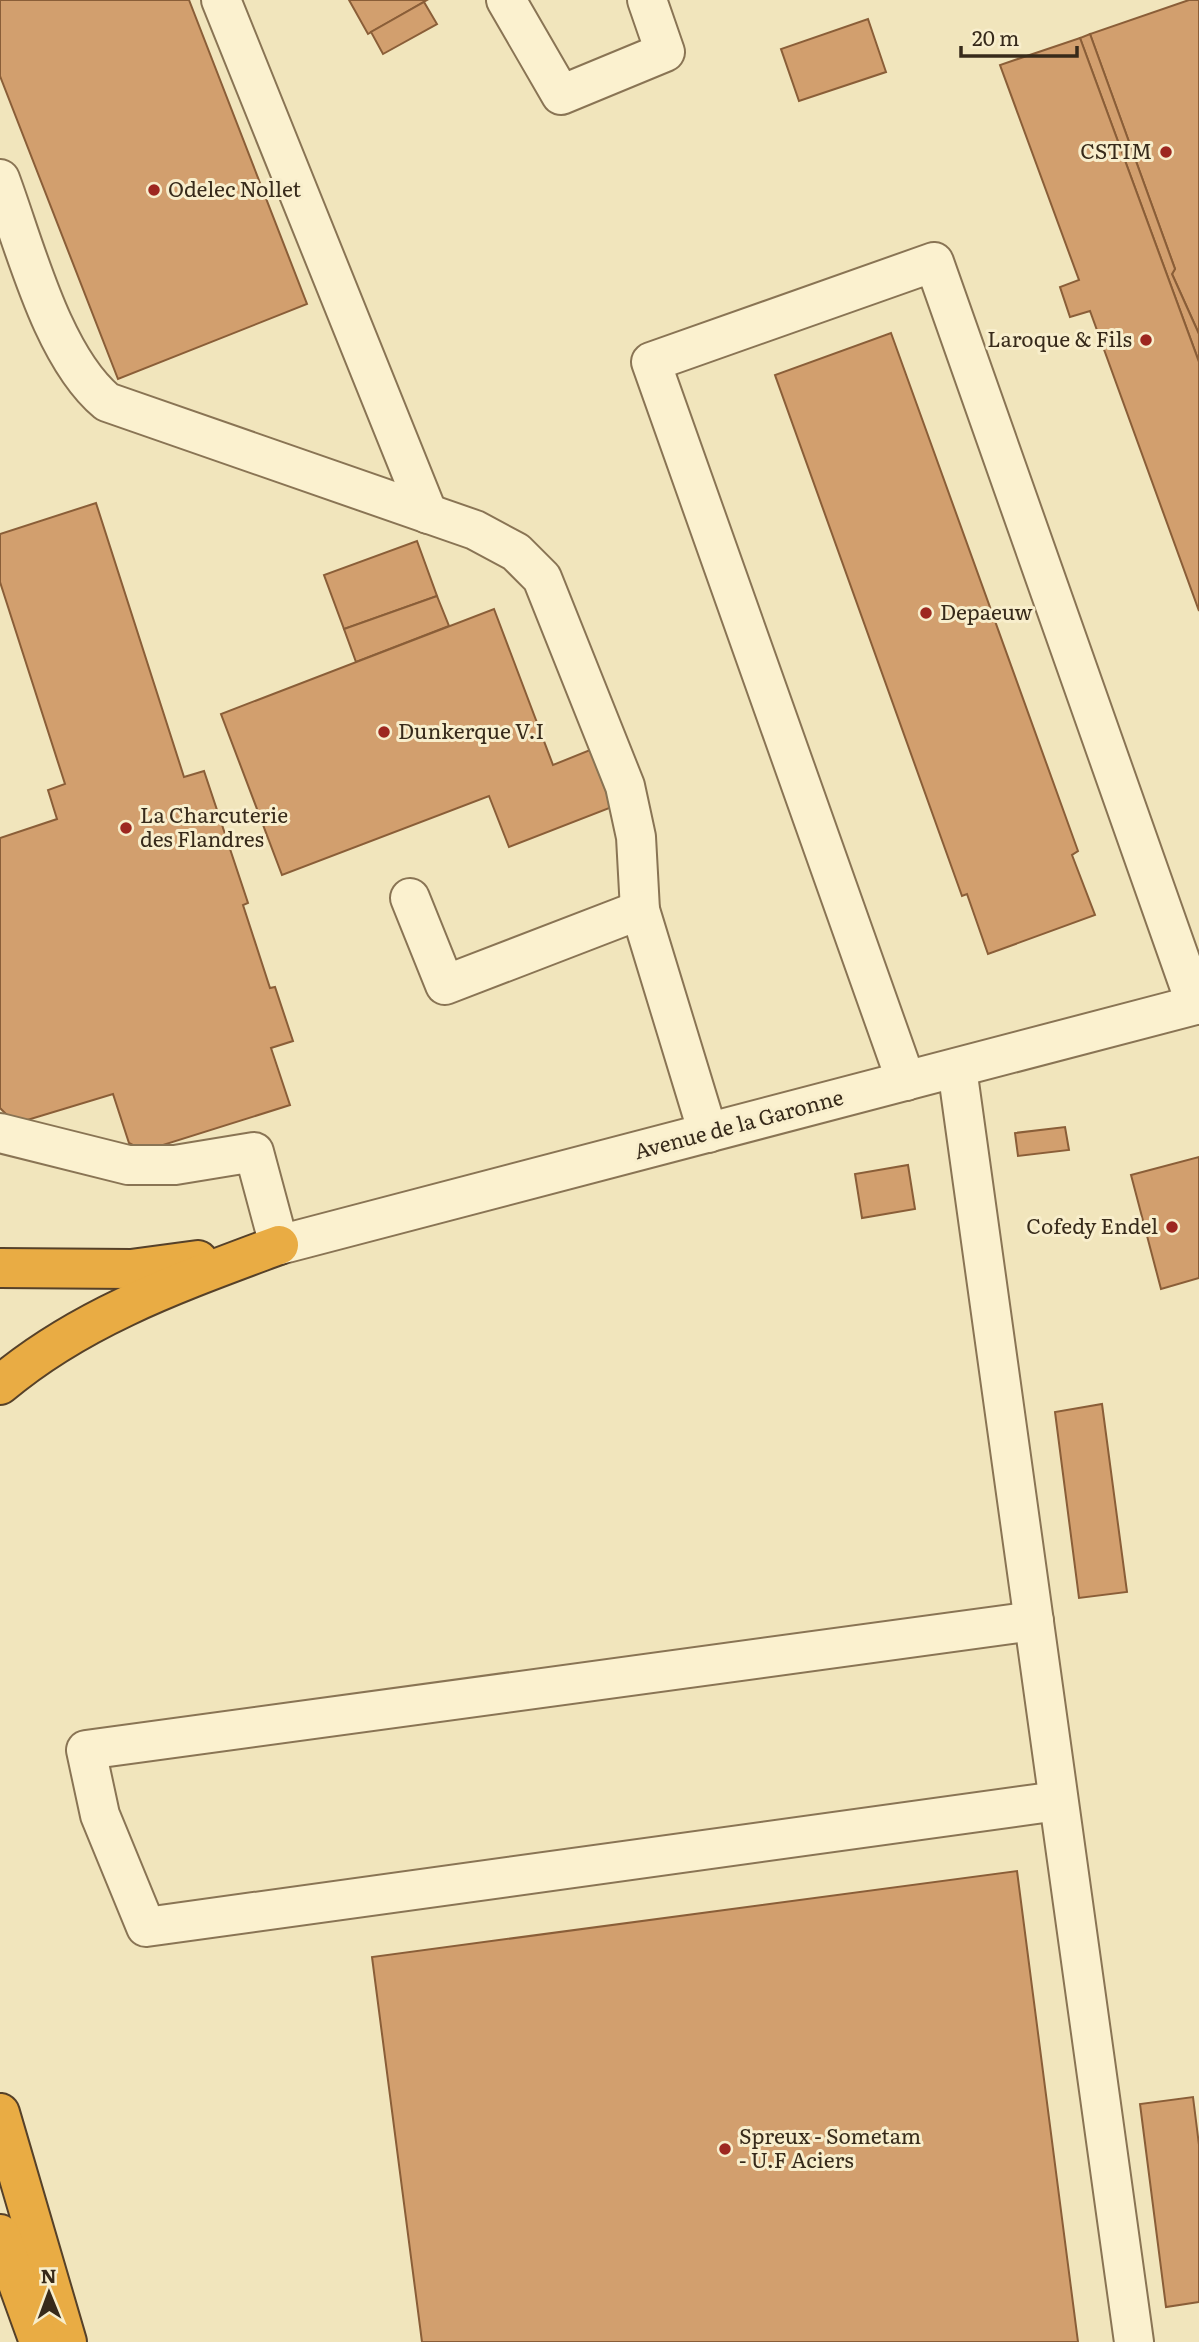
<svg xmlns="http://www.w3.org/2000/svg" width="1199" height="2342" font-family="Literata,serif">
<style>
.building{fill:#d29f6e;stroke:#8a5e38;stroke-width:2}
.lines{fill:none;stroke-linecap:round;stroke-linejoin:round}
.minor-casing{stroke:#897454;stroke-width:42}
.highway-casing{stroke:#564129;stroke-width:42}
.minor{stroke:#fbf1cf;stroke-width:38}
.highway{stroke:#e9ac44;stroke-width:38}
.poi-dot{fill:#9d2720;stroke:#f8eecc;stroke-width:2.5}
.labels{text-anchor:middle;stroke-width:6;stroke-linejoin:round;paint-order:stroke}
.poi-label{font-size:21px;fill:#372a1a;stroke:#f8eecc;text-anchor:start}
.street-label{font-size:21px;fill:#372a1a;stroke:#f8eecc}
</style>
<rect width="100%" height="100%" fill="#f1e5bc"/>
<g class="building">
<path d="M0,0H189L307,304L118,379L0,76Z"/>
<path d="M349,0H427L368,34Z"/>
<path d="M1189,0H1199V334L1172,274L1175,269L1090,34Z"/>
<path d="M424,2L437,24L383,54L371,32Z"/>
<path d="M868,19L886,72L799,101L781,49Z"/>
<path d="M1090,34L1175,269L1172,274L1199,334V362L1080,38Z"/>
<path d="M1080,38L1199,362V611L1090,311L1070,317L1060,287L1079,280L1000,65Z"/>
<path d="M891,333L1078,851L1072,855L1095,915L988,954L967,894L962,896L775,375Z"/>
<path d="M96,503L184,777L204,771L248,903L243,905L270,988L275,987L293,1041L271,1048L290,1105L144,1151L129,1143L113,1094L24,1121L12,1120L0,1108V838L57,819L48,790L65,784L0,582V534Z"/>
<path d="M417,541L437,596L344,629L324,575Z"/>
<path d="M437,596L449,626L356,662L344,629Z"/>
<path d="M494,609L553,765L590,750L612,807L509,847L489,796L282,875L221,714Z"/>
<path d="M1065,1127L1069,1150L1018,1156L1015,1133Z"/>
<path d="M1199,1157V1278L1161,1289L1131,1175Z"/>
<path d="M908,1165L915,1209L862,1218L855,1174Z"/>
<path d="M1102,1404L1127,1592L1079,1598L1055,1412Z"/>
<path d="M1017,1871L1078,2342H422L372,1957Z"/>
<path d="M1193,2097L1199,2145V2302L1166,2307L1140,2104Z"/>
</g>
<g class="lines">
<g class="minor-casing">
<g id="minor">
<path d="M221,0L428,514"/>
<path d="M506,0L561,95L665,52L647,0"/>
<path d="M0,179C25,246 52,356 107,402L475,530L516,552L542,578L625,786L636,837L640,910L708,1133"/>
<path d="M410,898L445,985L640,910"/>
<path d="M957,1068L1134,2342"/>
<path d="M906,1081L651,362L934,262L1196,1005"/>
<path d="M0,1133L128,1165H175L254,1152L279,1245L1199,1004"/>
<path d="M1034,1621L86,1750L100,1815L146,1927L1058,1801"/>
</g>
</g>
<g class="highway-casing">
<g id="highway">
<path d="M0,1268L131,1269L198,1260"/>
<path d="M0,1385C82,1316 180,1282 279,1245"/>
<path d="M0,2113L67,2342"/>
<path d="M0,2234L39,2342"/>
</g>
</g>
<use href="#minor" class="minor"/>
<use href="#highway" class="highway"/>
</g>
<g class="poi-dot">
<circle cx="1166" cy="152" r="7"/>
<circle cx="154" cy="190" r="7"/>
<circle cx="1146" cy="340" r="7"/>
<circle cx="926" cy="613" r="7"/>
<circle cx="384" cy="732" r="7"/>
<circle cx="126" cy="828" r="7"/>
<circle cx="1172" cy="1227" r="7"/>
<circle cx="725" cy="2149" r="7"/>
</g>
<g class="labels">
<g class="poi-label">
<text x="1152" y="159" text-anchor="end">CSTIM</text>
<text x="168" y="197">Odelec Nollet</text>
<text x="1132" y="347" text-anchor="end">Laroque &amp; Fils</text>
<text x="940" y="620">Depaeuw</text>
<text x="398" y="739">Dunkerque V.I</text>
<text x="140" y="823">La Charcuterie<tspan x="140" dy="24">des Flandres</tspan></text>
<text x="1158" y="1234" text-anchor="end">Cofedy Endel</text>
<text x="739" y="2144">Spreux - Sometam<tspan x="739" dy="24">- U.F Aciers</tspan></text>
</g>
<g class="street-label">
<text transform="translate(739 1125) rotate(-15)" y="7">Avenue de la Garonne</text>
</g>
</g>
<g transform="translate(49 2293) rotate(359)" stroke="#f8eecc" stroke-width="5" paint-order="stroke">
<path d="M0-5L12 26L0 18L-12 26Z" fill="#372a1a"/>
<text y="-10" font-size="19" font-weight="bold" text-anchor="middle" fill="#372a1a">N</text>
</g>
<path d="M961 46v10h116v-10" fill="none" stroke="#372a1a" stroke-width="3.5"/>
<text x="972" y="46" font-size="21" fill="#372a1a" stroke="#f8eecc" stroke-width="5" paint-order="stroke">20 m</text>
</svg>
